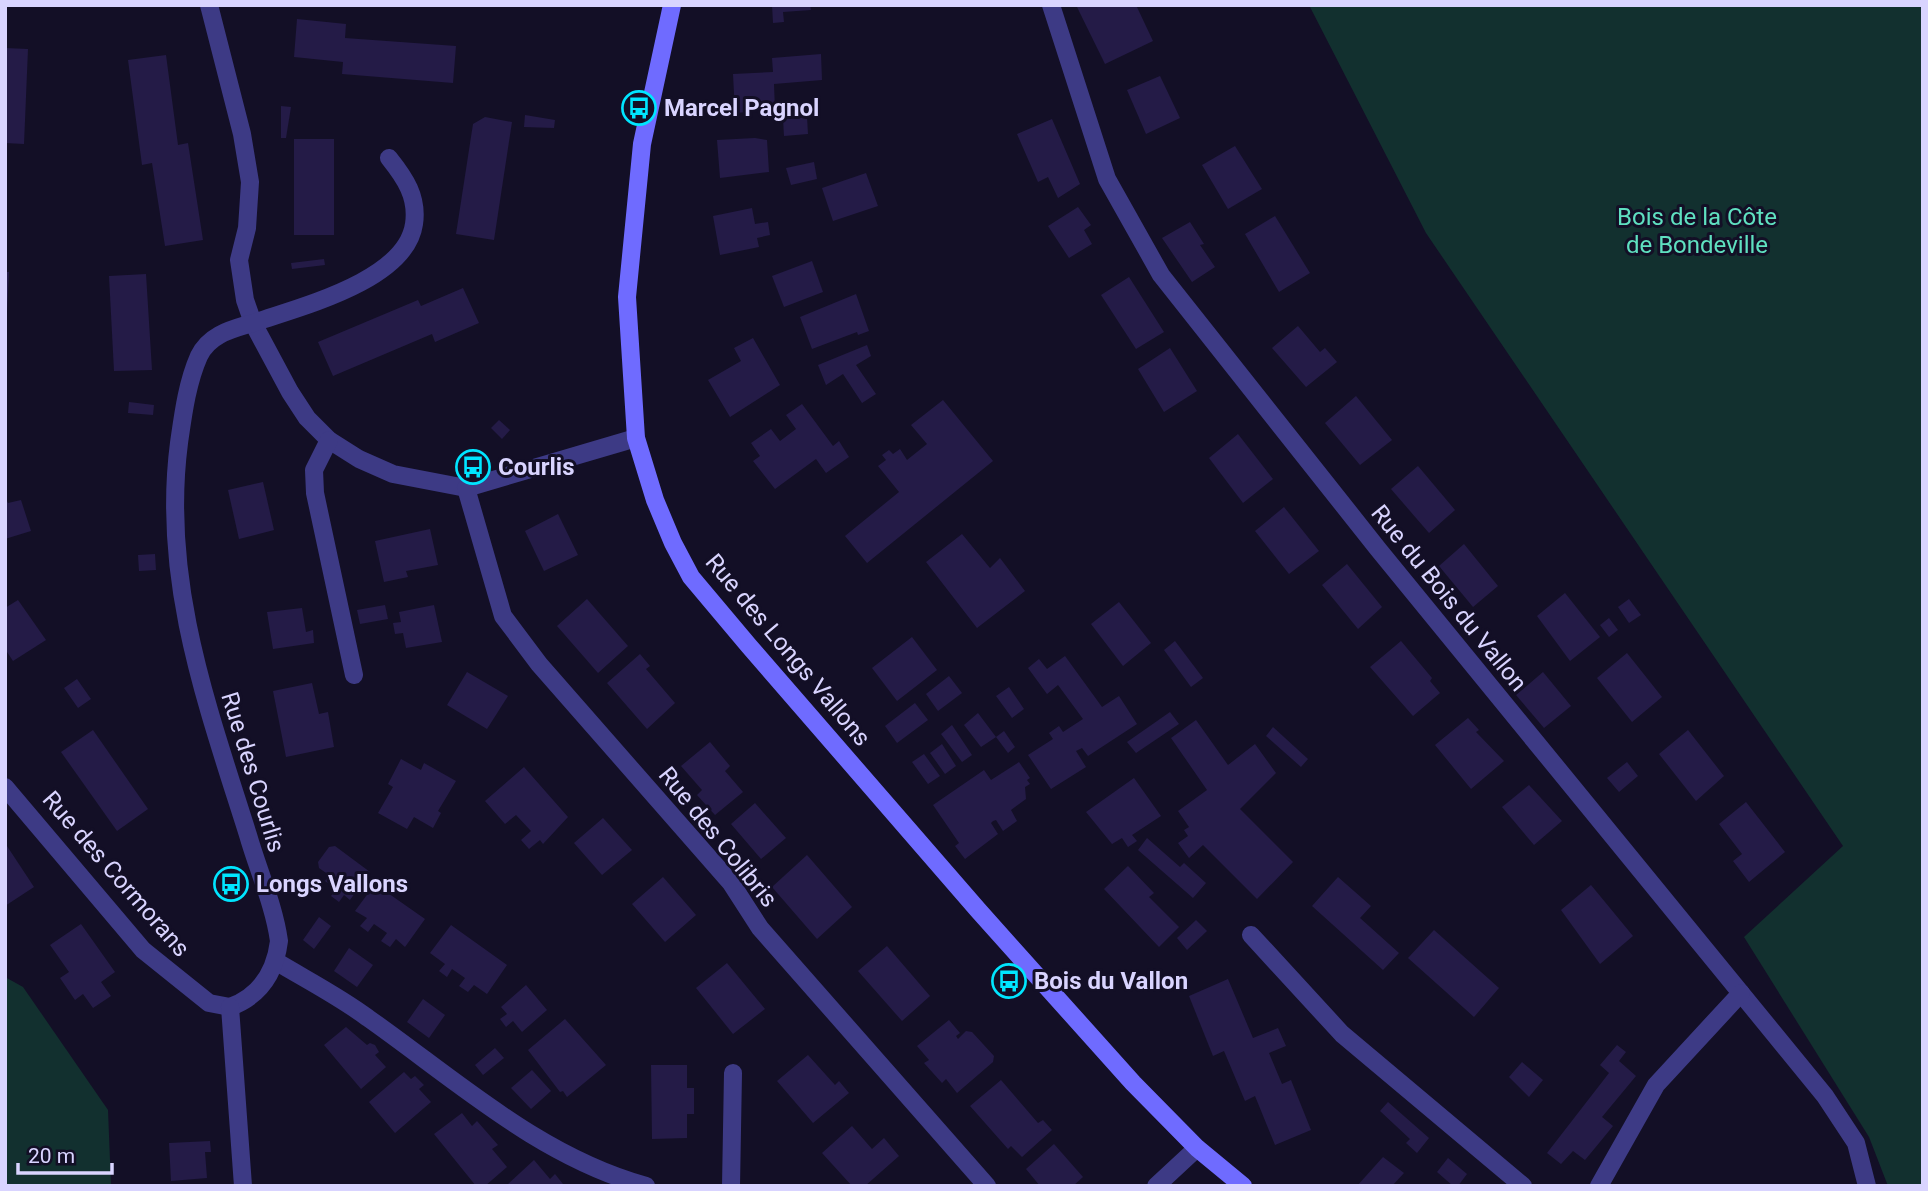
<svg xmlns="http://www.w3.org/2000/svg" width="1928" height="1191" font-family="Roboto,sans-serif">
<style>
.green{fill:#12302f}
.building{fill:#241b47}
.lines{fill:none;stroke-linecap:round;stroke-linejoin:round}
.street{stroke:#3d3a85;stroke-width:18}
.secondary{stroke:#6f6bff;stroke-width:18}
.labels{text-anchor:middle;stroke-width:6;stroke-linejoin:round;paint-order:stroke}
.poi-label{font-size:24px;font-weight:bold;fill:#d9d4ff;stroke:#130f26;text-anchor:start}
.park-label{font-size:24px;fill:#5fe0c0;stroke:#130f26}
.street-label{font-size:24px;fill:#d9d4ff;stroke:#130f26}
</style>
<rect width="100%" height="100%" fill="#130f26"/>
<g class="green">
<path d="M1309,5H1923V1186H1888L1869,1137L1744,937L1843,846L1426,233Z"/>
<path d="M5,977L23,987L108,1110L111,1186H5Z"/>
</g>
<g class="building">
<path d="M772,5H810L811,10L783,12L784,22L773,23Z"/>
<path d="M1082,5H1136L1153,41L1105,64L1077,7Z"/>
<path d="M297,19L346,24L345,38L456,46L453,83L342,74L343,62L294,57Z"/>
<path d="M5,48L28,49L24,144L5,143Z"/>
<path d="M821,54L822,80L774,84L775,110L735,113L733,74L773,72L772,58Z"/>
<path d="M166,55L178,145L188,143L203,240L165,246L152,163L142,165L128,60Z"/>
<path d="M1160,76L1180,118L1146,134L1127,90Z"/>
<path d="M281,106L291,107L286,138H281Z"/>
<path d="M525,115L555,120L554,128L524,127Z"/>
<path d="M485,117L512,122L494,240L456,234L473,124Z"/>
<path d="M807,117L808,134L784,136L783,119Z"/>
<path d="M1052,119L1080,184L1058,198L1048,177L1038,182L1017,134Z"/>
<path d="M755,138L767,140L769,172L720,178L717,140Z"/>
<rect x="294" y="139" width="40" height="96"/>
<path d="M1235,146L1262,189L1228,209L1202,165Z"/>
<path d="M814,162L817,179L791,185L786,168Z"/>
<path d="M866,173L878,206L833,221L822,188Z"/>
<path d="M1078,207L1091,225L1084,230L1092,244L1069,258L1048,226Z"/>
<path d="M752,208L755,224L768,222L770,235L757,238L759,247L720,255L713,216Z"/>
<path d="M1275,216L1310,273L1279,292L1245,234Z"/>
<path d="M1190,222L1204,244L1200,245L1215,267L1192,282L1162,238Z"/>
<path d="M324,259L325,265L292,269L291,263Z"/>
<path d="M812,261L823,292L784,307L772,276Z"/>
<path d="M5,272H9L7,312H5Z"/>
<path d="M146,274L152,370L114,371L109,276Z"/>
<path d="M1129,277L1164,332L1136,349L1101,295Z"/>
<path d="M463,288L479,323L435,342L432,334L333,376L318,342L418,300L421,306Z"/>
<path d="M856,294L869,331L858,335L857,332L812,349L800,317Z"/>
<path d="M1298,326L1320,352L1325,348L1337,362L1306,387L1272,348Z"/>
<path d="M753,338L780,385L730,417L708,380L741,361L734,348Z"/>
<path d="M867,345L871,356L856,365L876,394L862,403L843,374L826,385L818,365Z"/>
<path d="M1170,348L1197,391L1164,412L1138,369Z"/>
<path d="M1356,396L1392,440L1360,465L1325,423Z"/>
<path d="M943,400L993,461L867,563L845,536L899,492L878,466L886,460L882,455L889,450L893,454L900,449L907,460L927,444L911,425Z"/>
<path d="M129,402L154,405L153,415L128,413Z"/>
<path d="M802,404L833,446L839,441L849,457L826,473L816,459L775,489L753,461L760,456L751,443L771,429L780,441L796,429L786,415Z"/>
<path d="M499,420L510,430L502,439L491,428Z"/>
<path d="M1238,434L1273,479L1243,503L1209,458Z"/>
<path d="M1418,466L1455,510L1429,533L1391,489Z"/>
<path d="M263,482L274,530L239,539L228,490Z"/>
<path d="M5,497L8,503L21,500L31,531L5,539Z"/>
<path d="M1284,507L1319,551L1289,574L1255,531Z"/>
<path d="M558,514L578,555L544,571L525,531Z"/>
<path d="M430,529L438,565L406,571L408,577L384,582L375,541Z"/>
<path d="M962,534L990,568L1000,558L1025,591L977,628L926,562Z"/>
<path d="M1464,544L1498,586L1473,607L1439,566Z"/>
<path d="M155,554L156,570L139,571L138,555Z"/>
<path d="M1347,564L1382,607L1358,629L1322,585Z"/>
<path d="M1565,593L1600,637L1570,661L1537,616Z"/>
<path d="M587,599L628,646L598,673L557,626Z"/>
<path d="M1629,599L1641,615L1629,623L1618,607Z"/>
<path d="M18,600L46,640L13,661L5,649V608Z"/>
<path d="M1119,602L1151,643L1123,666L1091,624Z"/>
<path d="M385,605L388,619L360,624L357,610Z"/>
<path d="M434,605L442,642L406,648L403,633L395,634L393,623L401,622L399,612Z"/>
<path d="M302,608L306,632L313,630L314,643L273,649L267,612Z"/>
<path d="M1609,618L1618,630L1609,637L1600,625Z"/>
<path d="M912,637L937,670L897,701L872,668Z"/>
<path d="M1175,641L1203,678L1191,687L1164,650Z"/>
<path d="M1401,641L1432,678L1430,681L1440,693L1413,716L1370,667Z"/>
<path d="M1627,653L1662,697L1632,722L1597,678Z"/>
<path d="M640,654L650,666L646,669L675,703L647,729L607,683Z"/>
<path d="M1065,656L1102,707L1119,696L1137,724L1088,756L1082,748L1076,751L1086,767L1051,789L1028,755L1053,739L1049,733L1059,726L1063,732L1083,719L1058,685L1047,694L1028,668L1039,659L1047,669Z"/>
<path d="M467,672L508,696L487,729L447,705Z"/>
<path d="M1543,672L1571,706L1544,728L1516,695Z"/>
<path d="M949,676L962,693L938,711L926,694Z"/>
<path d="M77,679L91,699L78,708L64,688Z"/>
<path d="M312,683L319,714L328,712L334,747L286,757L273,691Z"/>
<path d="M1009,687L1024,709L1012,718L996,696Z"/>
<path d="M915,703L928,720L897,743L885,726Z"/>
<path d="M1170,712L1179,724L1136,753L1127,742Z"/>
<path d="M978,713L996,737L981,747L964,725Z"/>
<path d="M1468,718L1479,730L1476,732L1504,761L1471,789L1435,745Z"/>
<path d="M1196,720L1228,765L1255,744L1276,773L1240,809L1293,862L1257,899L1203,845L1189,858L1178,843L1188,836L1184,830L1189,827L1178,811L1207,790L1171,738Z"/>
<path d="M952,725L972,755L962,762L941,734Z"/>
<path d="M1273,727L1308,759L1301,767L1266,736Z"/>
<path d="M93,730L148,809L117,831L61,752Z"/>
<path d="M1688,730L1724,776L1696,801L1659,754Z"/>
<path d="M1004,731L1015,747L1008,753L996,737Z"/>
<path d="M710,742L730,766L725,771L743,792L715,815L697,795L702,790L681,766Z"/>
<path d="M942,744L956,766L945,774L930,753Z"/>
<path d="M924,754L940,776L928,784L912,762Z"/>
<path d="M401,759L421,770L424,763L456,781L438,811L441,813L433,828L414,817L407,829L378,813L393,787L388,784Z"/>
<path d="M1019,762L1030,778L1027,780L1030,784L1025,787L1026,799L1011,810L1017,821L1003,831L996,820L993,821L991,823L998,834L965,859L955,846L959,843L933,805L984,770L991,780Z"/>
<path d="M1627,762L1638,776L1619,792L1607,778Z"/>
<path d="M524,767L568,817L543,844L540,840L529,849L521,840L531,831L516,815L505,824L485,801Z"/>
<path d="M1134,778L1161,816L1132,835L1137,841L1128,847L1122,838L1112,844L1086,812Z"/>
<path d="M1529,785L1562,821L1534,845L1502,807Z"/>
<path d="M1746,802L1785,852L1749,882L1733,861L1742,854L1719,824Z"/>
<path d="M755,803L786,838L761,859L731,824Z"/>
<path d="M603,818L632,850L602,875L574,843Z"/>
<path d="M1147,838L1180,867L1184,863L1206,883L1193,898L1138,850Z"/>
<path d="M5,843L34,887L5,906Z"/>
<path d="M335,846L370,872L350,900L344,895L339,902L331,896L336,889L325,881L329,875L319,868L318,862L329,847Z"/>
<path d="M807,855L852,907L817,939L772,887Z"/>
<path d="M1128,866L1154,893L1149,897L1179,927L1159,947L1104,889Z"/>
<path d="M663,877L696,915L665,942L632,904Z"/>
<path d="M1338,877L1371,906L1360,918L1399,953L1383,970L1312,906Z"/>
<path d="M375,884L425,919L405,947L396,939L390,947L381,941L387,933L374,924L368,932L360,926L367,918L355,911Z"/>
<path d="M1591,885L1633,936L1600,964L1561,910Z"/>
<path d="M319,917L331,926L314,949L303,940Z"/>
<path d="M1196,920L1207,931L1187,950L1177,938Z"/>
<path d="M81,924L115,972L101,982L111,996L93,1008L83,994L75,1000L60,978L69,972L50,945Z"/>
<path d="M451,925L507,965L487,994L474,985L468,992L459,986L465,978L452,969L447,977L439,971L445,964L430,953Z"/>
<path d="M1434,930L1499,988L1474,1017L1408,958Z"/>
<path d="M887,946L930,996L902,1021L858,971Z"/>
<path d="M349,948L373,965L357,987L334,971Z"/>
<path d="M727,963L765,1009L733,1034L696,988Z"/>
<path d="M1228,979L1253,1038L1278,1028L1286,1046L1269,1053L1282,1084L1291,1080L1311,1130L1275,1145L1255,1096L1245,1101L1224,1051L1213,1056L1189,996Z"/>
<path d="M526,985L547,1010L522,1032L513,1021L506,1027L500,1019L507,1014L501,1007Z"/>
<path d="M423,999L445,1015L429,1038L407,1022Z"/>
<path d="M565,1019L606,1065L567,1097L563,1091L560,1092L528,1050Z"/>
<path d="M949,1020L960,1033L956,1036L958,1039L966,1031L972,1032L994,1056L993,1062L957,1093L946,1079L942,1083L924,1063L929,1060L917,1046Z"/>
<path d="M346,1027L367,1045L370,1043L375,1045L379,1052L375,1055L386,1067L361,1089L324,1045Z"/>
<path d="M1617,1045L1626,1052L1619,1061L1636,1076L1602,1117L1613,1126L1595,1148L1585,1160L1573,1151L1561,1164L1547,1153L1609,1073L1600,1065Z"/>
<path d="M495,1048L504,1058L483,1075L475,1065Z"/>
<path d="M808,1055L835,1085L839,1081L849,1093L813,1123L777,1081Z"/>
<path d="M1522,1062L1543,1080L1529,1097L1509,1077Z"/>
<path d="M651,1065H687V1088H694V1114H687V1138L652,1139Z"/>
<path d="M532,1070L551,1091L531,1109L511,1088Z"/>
<path d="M404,1072L411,1079L415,1076L424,1085L419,1089L431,1102L395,1133L369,1102Z"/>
<path d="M1001,1080L1038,1123L1043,1120L1052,1130L1022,1157L1011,1146L1008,1149L970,1106Z"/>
<path d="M1388,1102L1429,1138L1417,1153L1406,1143L1410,1139L1380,1111Z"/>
<path d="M462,1113L472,1126L477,1121L498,1145L492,1149L507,1167L485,1186H476L434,1134Z"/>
<path d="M852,1126L872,1149L884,1138L899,1156L865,1186H852L822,1153Z"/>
<path d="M210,1141L211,1152H205L207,1178L171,1181L169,1143Z"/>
<path d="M1054,1144L1083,1177L1073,1186H1040L1026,1169Z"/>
<path d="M1383,1157L1404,1173L1392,1186H1357Z"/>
<path d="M1448,1158L1467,1174L1458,1186H1453L1437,1172Z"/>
<path d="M534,1160L550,1179L555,1174L563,1184L510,1186L508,1184Z"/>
</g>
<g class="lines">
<g class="street">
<path d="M209,5L242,134L250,182L247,228L239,260L245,300L253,323L290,392L307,418L329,440L359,459L393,474L466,488L636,438"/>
<path d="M1051,5L1107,179L1161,275L1378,549L1825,1096L1856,1143L1867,1186"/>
<path d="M329,440L314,470L315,493L354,675"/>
<path d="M466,488L503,616L539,664L731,883L760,928L987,1186"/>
<path d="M5,787L143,950L209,1003L230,1007"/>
<path d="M1251,935L1342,1034L1523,1186"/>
<path d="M277,962C307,980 340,997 368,1018C456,1080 540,1157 646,1186"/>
<path d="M230,1007C260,996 275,973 279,941C274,905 258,870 248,835C207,705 161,581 179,443C183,415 187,383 199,356C210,333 234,329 256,322C303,306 406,280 414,224C418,197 405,178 389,158"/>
<path d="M230,1007L243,1186"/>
<path d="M731,1186L733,1073"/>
<path d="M1156,1186L1197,1148"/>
<path d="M1599,1186L1656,1085L1741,993"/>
</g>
<path class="secondary" d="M672,5L642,144L627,297L636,438L655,500L673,543L691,577L749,646L978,910L1133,1083L1197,1148L1243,1186"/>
</g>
<defs>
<g id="bus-ring" transform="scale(1.75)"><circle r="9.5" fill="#130f26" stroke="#00e5ff" stroke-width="1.5"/><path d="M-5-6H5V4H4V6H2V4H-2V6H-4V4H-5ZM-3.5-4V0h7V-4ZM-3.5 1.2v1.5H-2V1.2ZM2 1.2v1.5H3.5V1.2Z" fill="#00e5ff"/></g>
</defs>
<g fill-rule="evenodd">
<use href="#bus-ring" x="639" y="108"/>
<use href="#bus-ring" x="473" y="467"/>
<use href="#bus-ring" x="231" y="884"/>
<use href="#bus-ring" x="1009" y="981"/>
</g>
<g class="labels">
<g class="poi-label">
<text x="664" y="116">Marcel Pagnol</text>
<text x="498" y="475">Courlis</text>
<text x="256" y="892">Longs Vallons</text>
<text x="1034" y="989">Bois du Vallon</text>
</g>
<g class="park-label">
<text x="1697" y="225">Bois de la Côte<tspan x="1697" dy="28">de Bondeville</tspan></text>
</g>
<g class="street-label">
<text transform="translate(1449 598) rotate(51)" y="8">Rue du Bois du Vallon</text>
<text transform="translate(788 650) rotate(50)" y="8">Rue des Longs Vallons</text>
<text transform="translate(253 772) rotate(73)" y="8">Rue des Courlis</text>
<text transform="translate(718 837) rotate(51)" y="8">Rue des Colibris</text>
<text transform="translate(116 874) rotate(49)" y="8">Rue des Cormorans</text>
</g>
</g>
<rect width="1928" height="1191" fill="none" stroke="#d9d4ff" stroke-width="14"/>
<path d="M18 1163v10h94v-10" fill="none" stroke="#d9d4ff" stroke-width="3.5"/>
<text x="28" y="1163" font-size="21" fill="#d9d4ff" stroke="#130f26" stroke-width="5" paint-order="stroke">20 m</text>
</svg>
